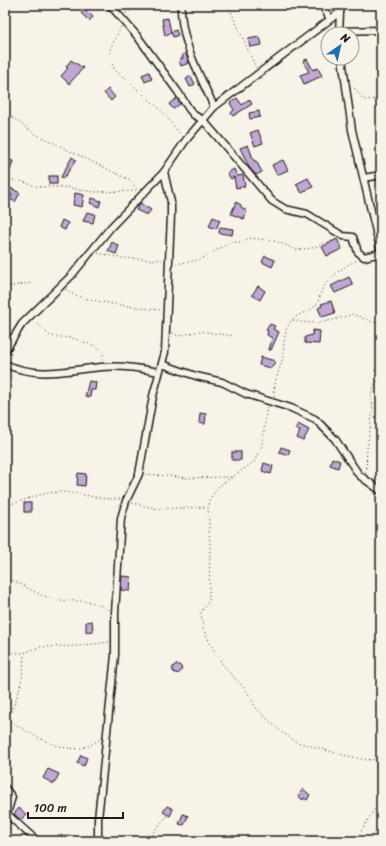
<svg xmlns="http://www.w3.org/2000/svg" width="386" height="846" font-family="Sriracha,sans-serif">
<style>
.building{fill:#c2a7d4;stroke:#1c1c1c}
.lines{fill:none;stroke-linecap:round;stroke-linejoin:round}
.street-casing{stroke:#1c1c1c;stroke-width:9}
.path{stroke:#1c1c1c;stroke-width:1;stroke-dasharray:1 3;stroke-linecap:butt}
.street{stroke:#f7f3e8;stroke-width:6}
</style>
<rect width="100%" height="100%" fill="#f7f3e8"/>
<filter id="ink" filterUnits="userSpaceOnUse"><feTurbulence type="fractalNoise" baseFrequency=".025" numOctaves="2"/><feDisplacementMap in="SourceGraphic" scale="8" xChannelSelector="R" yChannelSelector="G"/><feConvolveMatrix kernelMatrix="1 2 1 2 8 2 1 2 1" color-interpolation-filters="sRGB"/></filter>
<g filter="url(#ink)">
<g class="building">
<path d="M85,9L93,17L89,21L81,13Z"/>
<path d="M168,18L171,32L176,30L178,35L173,37L171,32L165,36L162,19Z"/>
<path d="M260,37L262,45L250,47L248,39Z"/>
<path d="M186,53L189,63L181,66L179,60L183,58L182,55Z"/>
<path d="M307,59L313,70L318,68L322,76L304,84L300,75L309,72L303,61Z"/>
<path d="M71,60L83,68L69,84L61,76L68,68L66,67Z"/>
<path d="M149,72L152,79L145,82L142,75Z"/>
<path d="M191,76L195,84L190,87L186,79Z"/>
<path d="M108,89L115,97L111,101L104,93Z"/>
<path d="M177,98L180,104L173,109L169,104Z"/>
<path d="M237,98L242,105L249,99L252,104L233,116L231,113L234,110L230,103Z"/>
<path d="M259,111L260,117L250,119L249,113Z"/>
<path d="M258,130L263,143L255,146L250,133Z"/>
<path d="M248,145L254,161H256L262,172L256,175L249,167L240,148Z"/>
<path d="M72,157L76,160L64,178L61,177Z"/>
<path d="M5,158L13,161L10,171L5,169Z"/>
<path d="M283,160L288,170L277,175L272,165Z"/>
<path d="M234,169L237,176L243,175L245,186L236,188L234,177L231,179L227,173Z"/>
<rect x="49" y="176" width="8" height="8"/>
<path d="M308,178L313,187L302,193L296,184Z"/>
<path d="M5,185L20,193L15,202L10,199L12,195L5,191Z"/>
<path d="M75,193L84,195L82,207L73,205Z"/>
<path d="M92,198L101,201L99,207L90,203Z"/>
<path d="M236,202L241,205V207L247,211L244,219L231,214Z"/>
<path d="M140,203L151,210L147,215L136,210Z"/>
<path d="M87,212L95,214L93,223L83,221Z"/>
<path d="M213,217L220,220L216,229L209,226Z"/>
<path d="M62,220L68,223L65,230L59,227Z"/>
<path d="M220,227L233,229L232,235L219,233Z"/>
<path d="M337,239L342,249L327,256L322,247Z"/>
<path d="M112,242L119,246L116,254L108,251Z"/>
<path d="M265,256L275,260L272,267L262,262Z"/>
<path d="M349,277L353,285L335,293L331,286Z"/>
<path d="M258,286L265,291L260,300L252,295Z"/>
<path d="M331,301L335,313L322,317L318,308L322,306L321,304Z"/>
<path d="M270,324L275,326L273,329L279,332L271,350H269L272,338L267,335L268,331L266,330Z"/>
<path d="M313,330L320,331L319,344L305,343V337L312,335Z"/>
<path d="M261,357L275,361L273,366L271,368L259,365Z"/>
<path d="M89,381L96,382L95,390H91L90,397H85Z"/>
<path d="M200,413L206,414L205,424L199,423Z"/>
<path d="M298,424L309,430L303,441L297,438L300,431L295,429Z"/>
<path d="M281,447L290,450L288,455L279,452Z"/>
<rect x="232" y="452" width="9" height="8"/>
<path d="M332,458L340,461L338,468L330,465Z"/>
<path d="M264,463L273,466L271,474L262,471Z"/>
<path d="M78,473L86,474L85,486L77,485Z"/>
<rect x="24" y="503" width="7" height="9"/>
<path d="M122,576L131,577L130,591L121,590Z"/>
<path d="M92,621L93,631L86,632V622Z"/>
<circle cx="177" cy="669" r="4.5"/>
<path d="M81,755L87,758L84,766L77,763Z"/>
<path d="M48,769L59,774L54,784L43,778Z"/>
<path d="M303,789L310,795L307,800L304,798L303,800L298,796Z"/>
<path d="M167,806L173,809L170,816L163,812Z"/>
<path d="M19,808L26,814L21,820L14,814Z"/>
<path d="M183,814L188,816L184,825L179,824Z"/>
</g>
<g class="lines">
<g class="street-casing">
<g id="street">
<path d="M110,5L138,37L178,92L189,109L194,115L203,120L272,201L285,209L307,214L343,236L353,237L358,252L364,257L381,253"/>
<path d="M181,5C180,41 200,75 214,107"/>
<path d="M322,5L330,19"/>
<path d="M339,31L381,30"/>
<path d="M339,34L340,12L342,5"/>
<path d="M342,58L352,130L381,253"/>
<path d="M364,178L381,175"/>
<path d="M5,351L22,324L72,275L111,227L164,172L186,140L214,107L340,12"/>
<path d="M5,364C38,379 67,370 101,367C121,365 140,368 159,372"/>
<path d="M162,364L196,376L222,382L246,394L291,408L315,419L335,439L359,475L381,491"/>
<path d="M5,788L12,797L7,814L37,841"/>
<path d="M98,841V819L115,655V613L121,518L126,501L139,474L153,396L165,352L171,215V202L164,172"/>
</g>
</g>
<g class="path">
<path d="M228,5L256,68"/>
<path d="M126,13L142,5"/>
<path d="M121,27L111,47L109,55L114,69L160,109L181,135"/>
<path d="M352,85L364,100L375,99L381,96"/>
<path d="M9,115L35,134L130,180L138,191"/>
<path d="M5,179L21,181L38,187H66L93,192L136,191"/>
<path d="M98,253L122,258L162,260"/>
<path d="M176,264L199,260L231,242H240L250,238L275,241L297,250L312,248L337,239"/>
<path d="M5,287L31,283"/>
<path d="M66,289C71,301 145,308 160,310"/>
<path d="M293,320C311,326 334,321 352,314L381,325"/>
<path d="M35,321L50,336L72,338L98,347L103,353V361"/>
<path d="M172,333L179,336L199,331L234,336"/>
<path d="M274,396C273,384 279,372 282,361C285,349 282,331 292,320C299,313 310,312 316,305C320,300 320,291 324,286C333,275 345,265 358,260"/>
<path d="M267,407L262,445L254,462L218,487L209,500L208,507L210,546L209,601L201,612L203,629L216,654L226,669L246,690L257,709L281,732L297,742L343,755L367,760L381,759"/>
<path d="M366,472L367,448L373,409L371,396L374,386L381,376"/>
<path d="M146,474L188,478L232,477"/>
<path d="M132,503L158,509L207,507"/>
<path d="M5,505C24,502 42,491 62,492C82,493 98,500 120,499"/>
<path d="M5,578C20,582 32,592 47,597C70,605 86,595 109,610"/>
<path d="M5,653H24L39,647L77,646L109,642"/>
<path d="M7,719C26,731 62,755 85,747C90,746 95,742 99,740"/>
<path d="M5,722C18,702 24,677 24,654"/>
<path d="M146,841L167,816"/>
<path d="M355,841L376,807L381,792"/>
</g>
<use href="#street" class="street"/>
</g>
</g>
<rect width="386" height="846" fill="none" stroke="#f7f3e8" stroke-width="20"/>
<rect x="10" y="10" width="366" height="826" fill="none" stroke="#1c1c1c" stroke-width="1.5" filter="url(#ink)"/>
<g transform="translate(340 46) rotate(34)"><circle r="19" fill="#f7f3e8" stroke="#9f9d96"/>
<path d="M0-3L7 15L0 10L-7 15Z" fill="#1f6fb2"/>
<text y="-6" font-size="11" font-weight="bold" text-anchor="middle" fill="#1c1c1c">N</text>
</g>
<path d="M28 812v6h95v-6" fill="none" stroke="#1c1c1c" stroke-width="2"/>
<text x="34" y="812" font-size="12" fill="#1c1c1c" stroke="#f7f3e8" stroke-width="3" paint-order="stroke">100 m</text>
</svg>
